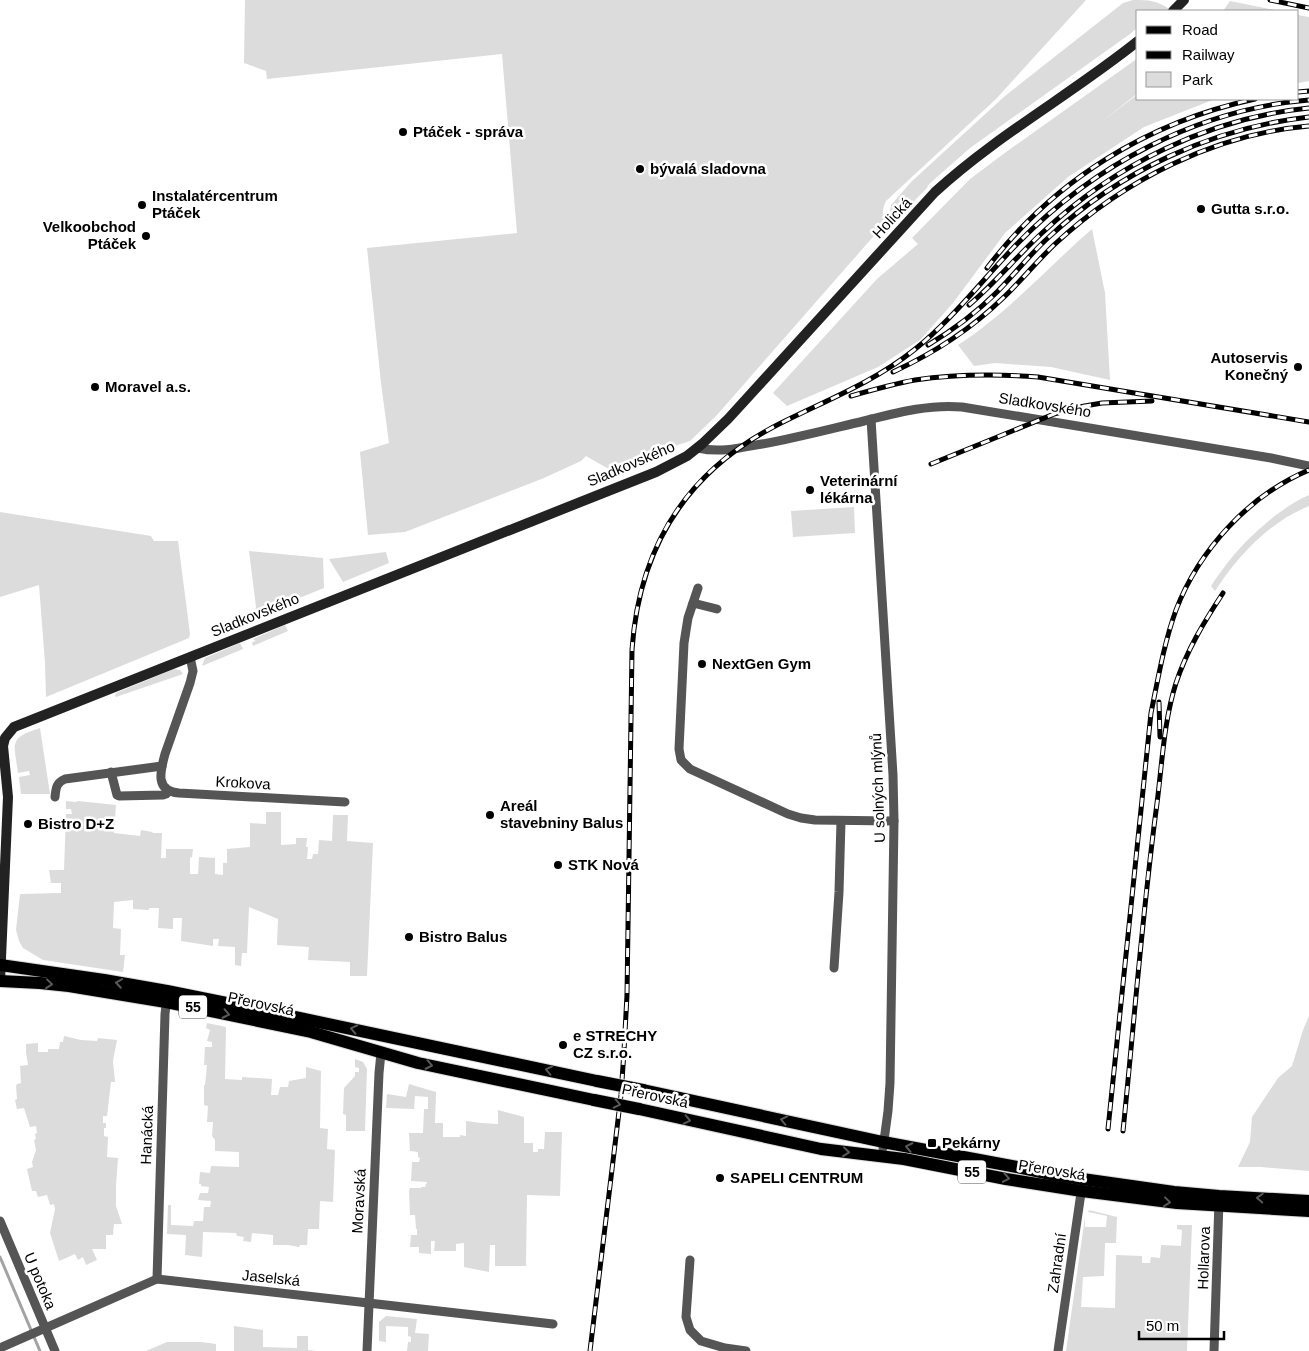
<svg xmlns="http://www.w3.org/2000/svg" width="1309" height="1351" font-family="Arial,sans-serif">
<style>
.green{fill:#dcdcdc}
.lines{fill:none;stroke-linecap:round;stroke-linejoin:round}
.stream{stroke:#a3a3a3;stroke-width:3}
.primary-casing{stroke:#dbdbdb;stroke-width:14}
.street{stroke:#555;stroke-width:9}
.secondary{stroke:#222;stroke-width:10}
.primary{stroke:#000;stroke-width:12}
.rail-casing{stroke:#000;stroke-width:5}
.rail{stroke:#fff;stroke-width:3;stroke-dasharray:9;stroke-linecap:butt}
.primary-bridge-casing{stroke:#dbdbdb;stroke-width:14;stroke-linecap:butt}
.primary-bridge{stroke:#000;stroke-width:12}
.oneway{stroke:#595959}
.poi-dot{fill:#000;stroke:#fff;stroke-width:2}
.labels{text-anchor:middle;stroke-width:5;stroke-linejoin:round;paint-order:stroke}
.shield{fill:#fff;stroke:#4c4c4c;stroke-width:1}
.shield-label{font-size:14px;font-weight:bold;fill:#000}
.poi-label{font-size:15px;font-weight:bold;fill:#000;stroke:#fff;text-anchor:start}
.street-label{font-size:15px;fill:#000;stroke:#fff}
</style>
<rect width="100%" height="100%" fill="#fff"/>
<g class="green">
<path d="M245,0H1086L996,99L886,201C882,209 882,214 886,222L717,415L690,441L607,468L586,456L581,461L544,478L405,532L368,535L360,452L389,443L381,383L367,248L517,233L502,54L267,79L266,71L244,63Z"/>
<path d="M1133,0C1148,0 1159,0 1171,11H1138V27L1130,34L970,148L928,185L927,188L900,215H894L890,211L891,205L911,182L1005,96L1123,3Z"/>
<path d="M1230,1L1280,11H1223Z"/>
<path d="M1298,15L1309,17V81L1298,83Z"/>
<path d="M1138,58V93L1100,123L1138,94V99H1215L1144,127L1068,177L1005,233L953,303L920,340L878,367L787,406L773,393L877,279L918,244L912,238L970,179L1006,152Z"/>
<path d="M1092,229L1105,293L1110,380L1051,367L995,363L974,366L958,345C1008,313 1047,268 1092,229Z"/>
<path d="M1309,495V506C1269,522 1238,556 1215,591L1211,586C1231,556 1247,538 1276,515C1286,508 1297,500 1309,495Z"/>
<path d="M854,507L855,533L793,537L791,511Z"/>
<path d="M0,512L151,536L154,541H178L190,634L189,638L46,697L45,663L39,585L0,597Z"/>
<path d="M249,551L323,558L324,588L257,615Z"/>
<path d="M386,552L389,563L343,582L329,559Z"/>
<path d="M285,625L288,631L253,646L252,642L256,641L254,640L253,639Z"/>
<path d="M240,643L243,649L202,666L205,658Z"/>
<path d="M174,669L180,670L183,674L116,697L115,696L116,693Z"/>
<path d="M40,728L50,794H21L19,777L30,775L29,771L18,773C14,743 8,738 40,728Z"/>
<path d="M66,801L76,802L78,801L116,805L114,833L140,836L141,830L152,832L153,833H162L161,858H166V849H193L192,857L190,858V874H198L199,857L215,858V874L223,875V863H227V849L250,847V823L266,824V812H281V845L296,844V838H307L306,847H308L307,859H312L313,854H318L319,840L332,841L333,815H348L347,841L373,843L367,976H350V962L308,960L309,947L277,945L278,919L249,907L247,953H242L241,966L235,965V947L218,946L219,939H213V946L181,941L182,918H173V929L158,928L159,908H150L148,910L133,909V900L114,902L113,928L121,929L120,955H125L123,972L43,960L23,948L19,941L16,930L20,894L61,893V883H51L49,870H64L66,814H72L71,809H66Z"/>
<path d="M1309,1016V1171L1261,1167H1238L1250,1142L1252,1117L1278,1078L1292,1066L1303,1030Z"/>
<path d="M207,1023L226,1027L225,1079L242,1080V1077L272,1079L271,1095H278L280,1087H288L289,1081L306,1078V1067L321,1071L320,1128L328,1129L327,1149L335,1150L333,1202L320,1201L319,1229H308L307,1245H300L299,1247L288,1245H273V1235L252,1233L251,1242L243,1241L244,1237L237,1236L236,1233L203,1232L202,1257L185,1255L186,1235L167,1234L168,1205H171V1225L193,1226L194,1221H203L204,1207H210L211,1201L198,1200L200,1193H208L209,1187L201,1186V1184H199L200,1172L210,1173L211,1166L239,1167V1152L215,1151V1140L212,1136L213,1122H207L208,1106L204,1105V1085H205L207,1065H204L205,1047H212V1042L207,1041L210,1030L206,1028Z"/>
<path d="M64,1036L81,1040L97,1041L98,1038L117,1040L113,1061L115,1082H111L107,1116H103V1123H106V1128H104V1136L108,1137L107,1157L118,1158L116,1185V1206L122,1224H114L113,1235H106V1249H92L97,1260L86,1265L83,1257L78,1260L75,1254L59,1261L50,1233L55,1209L54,1204L50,1205L47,1195L38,1197L36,1191H32L27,1169L33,1167L32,1162L36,1150L34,1140L36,1139L35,1134L37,1133L36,1126L30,1127L24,1108L17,1109L15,1100L17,1099L16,1086L17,1084L21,1083L20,1066L28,1065L26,1052V1044L38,1043V1052H48V1049H59L60,1042H63Z"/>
<path d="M355,1059L363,1062L367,1069L365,1131H346V1115L343,1114L344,1088L355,1076V1072H359V1068L355,1067Z"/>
<path d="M409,1084L436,1092L435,1123H443V1137H460V1135L466,1136V1121L481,1123L498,1124V1110L524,1117V1143H533V1152H538V1149H544L545,1132H562L560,1196L527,1195L526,1266H495V1245H490L489,1272L464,1267V1243L456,1244V1251H434L435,1241H431V1254L419,1253V1247H410L411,1235H417V1229H416L415,1215H410L409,1191L410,1188H421V1187H425L427,1182L411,1181L412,1162H419L420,1158L418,1157V1152L410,1151L409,1133H423L424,1109H428V1097L415,1096L414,1109L386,1108L387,1094L406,1097Z"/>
<path d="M1089,1210L1117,1217L1116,1243H1105L1104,1276L1083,1277L1081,1307L1115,1308L1116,1255L1142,1256V1263H1150L1151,1257L1160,1258L1161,1245L1181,1246L1182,1230L1177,1229V1225H1192L1187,1351H1066L1085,1217V1227H1106L1107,1216L1088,1212Z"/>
<path d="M386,1316L417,1319L415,1333L429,1334L428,1351H407L408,1342H411V1337L408,1336V1327L386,1326V1342L379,1341V1322Z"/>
<path d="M234,1326L263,1330V1347L297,1348V1336H308V1350L317,1351H234Z"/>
<path d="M167,1342H201L216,1344V1351H146Z"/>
</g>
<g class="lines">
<path class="stream" d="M0,1257L40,1351"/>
<g class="primary-casing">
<g id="primary">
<path d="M0,965L104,980L167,991L276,1013L597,1081"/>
<path d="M0,981L40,983L69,986L166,1002L211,1011L311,1032L418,1063L594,1100"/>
<path d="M643,1090L883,1142L1017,1167L1054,1175L1174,1192L1219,1196L1309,1201"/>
<path d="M639,1109L821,1149L904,1159L1006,1179L1082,1191L1177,1203L1309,1211"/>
</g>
</g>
<g class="street">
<path d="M871,419L893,775L894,821L890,1083L888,1111L883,1148"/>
<path d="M698,448C720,453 740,448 762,444C796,438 830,429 864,421C896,413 928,404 962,407L1271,458L1309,466"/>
<path d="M698,588L688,618L684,643L679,749L681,760L690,769L788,814L801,818L815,820L894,821"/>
<path d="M693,603L717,609"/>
<path d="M190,657L193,671L190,683L165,754C160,772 155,791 179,793L345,802"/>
<path d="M111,772L117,795L119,796L163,795L166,794L169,791"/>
<path d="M55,797C56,788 56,783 65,779L162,766"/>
<path d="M834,968L839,892L841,821"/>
<path d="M0,1221L55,1351"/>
<path d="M690,1260L686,1317L690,1330L701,1341L725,1348L746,1351"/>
<path d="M157,1279L165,1014L167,997"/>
<path d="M0,1348L157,1279L553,1324"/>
<path d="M367,1351L379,1073L381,1053"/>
<path d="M1058,1351L1082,1186"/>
<path d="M1214,1351L1219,1201"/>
</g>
<g class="secondary">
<path d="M1173,11L1184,0"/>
<path d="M0,981L8,797L3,746L5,738L14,727L656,472L687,456L702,444L728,419L935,192C997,135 1072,94 1138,41"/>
</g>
<use href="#primary" class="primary"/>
<g class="rail-casing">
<g id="rail">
<path d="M1270,0L1309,8"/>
<path d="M1298,92L1309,91"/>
<path d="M987,268C1054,180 1148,122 1255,99"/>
<path d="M969,305C995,283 1017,256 1042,233C1114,165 1209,118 1309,108"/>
<path d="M928,345C953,330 976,313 997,292C1015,274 1030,254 1049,237C1120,171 1212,128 1309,117"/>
<path d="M893,372C934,353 971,329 1003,298C1021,281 1037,261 1055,244C1124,180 1215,134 1309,126"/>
<path d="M851,396C872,390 893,384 915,380C956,374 997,374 1038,377L1309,422"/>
<path d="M931,464L1054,414L1079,407L1102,403L1152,401"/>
<path d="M1159,702L1160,737"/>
<path d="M1108,1129L1151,713C1158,679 1164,643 1176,610C1199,550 1249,495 1309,470"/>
<path d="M1123,1131C1134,1024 1142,917 1156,811C1162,768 1163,724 1176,683C1187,650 1204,622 1223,593"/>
<path d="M590,1351L621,1095L624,1051L627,995L632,650C639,546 687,470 781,423C827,400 874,382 914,350C953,319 983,279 1017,244C1094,165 1198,109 1309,100"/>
</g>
</g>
<use href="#rail" class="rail"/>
<g class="primary-bridge-casing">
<g id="primary-bridge">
<path d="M597,1081L643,1090"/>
<path d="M594,1100L639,1109"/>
</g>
</g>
<use href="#primary-bridge" class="primary-bridge"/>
</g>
<defs><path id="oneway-chevron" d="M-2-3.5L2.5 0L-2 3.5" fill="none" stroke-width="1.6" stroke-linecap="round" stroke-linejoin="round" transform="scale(1.25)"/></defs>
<g class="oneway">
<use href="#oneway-chevron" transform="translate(119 983) rotate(-171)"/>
<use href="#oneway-chevron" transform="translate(49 984) rotate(6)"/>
<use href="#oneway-chevron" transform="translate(226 1014) rotate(12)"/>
<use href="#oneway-chevron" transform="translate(354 1029) rotate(-168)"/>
<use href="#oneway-chevron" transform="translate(429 1065) rotate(12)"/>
<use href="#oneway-chevron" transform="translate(549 1070) rotate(-168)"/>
<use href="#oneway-chevron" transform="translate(617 1104) rotate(12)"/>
<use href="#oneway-chevron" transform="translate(687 1120) rotate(12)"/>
<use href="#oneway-chevron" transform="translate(784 1120) rotate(-168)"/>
<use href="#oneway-chevron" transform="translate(909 1147) rotate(-168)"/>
<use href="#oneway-chevron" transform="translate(846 1152) rotate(6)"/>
<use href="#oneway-chevron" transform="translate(1006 1178) rotate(11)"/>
<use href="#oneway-chevron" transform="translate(1260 1198) rotate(-177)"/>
<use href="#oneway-chevron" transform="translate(1167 1202) rotate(7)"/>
</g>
<g class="poi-dot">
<circle cx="403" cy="132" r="5"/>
<circle cx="640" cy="169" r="5"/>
<circle cx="142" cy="205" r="5"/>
<circle cx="1201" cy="209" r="5"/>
<circle cx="146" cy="236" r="5"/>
<circle cx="1298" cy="367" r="5"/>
<circle cx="95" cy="387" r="5"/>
<circle cx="810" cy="490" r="5"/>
<circle cx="702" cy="664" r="5"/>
<circle cx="490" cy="815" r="5"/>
<circle cx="28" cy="824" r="5"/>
<circle cx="558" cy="865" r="5"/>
<circle cx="409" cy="937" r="5"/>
<circle cx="563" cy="1045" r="5"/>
<rect x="927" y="1138" width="10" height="10" rx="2.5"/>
<circle cx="720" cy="1178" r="5"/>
</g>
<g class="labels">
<g class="shield">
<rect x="179" y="995.5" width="28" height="23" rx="4"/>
<rect x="958" y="1160.5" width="28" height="23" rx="4"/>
</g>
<g class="shield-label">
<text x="193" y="1012">55</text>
<text x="972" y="1177">55</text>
</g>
<g class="poi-label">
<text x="413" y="137">Ptáček - správa</text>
<text x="650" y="174">bývalá sladovna</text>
<text x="152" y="201">Instalatércentrum<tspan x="152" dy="17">Ptáček</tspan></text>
<text x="1211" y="214">Gutta s.r.o.</text>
<text x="136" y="232" text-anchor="end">Velkoobchod<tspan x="136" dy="17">Ptáček</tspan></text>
<text x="1288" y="363" text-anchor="end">Autoservis<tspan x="1288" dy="17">Konečný</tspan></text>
<text x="105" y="392">Moravel a.s.</text>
<text x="820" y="486">Veterinární<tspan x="820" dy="17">lékárna</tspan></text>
<text x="712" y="669">NextGen Gym</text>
<text x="500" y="811">Areál<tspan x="500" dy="17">stavebniny Balus</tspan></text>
<text x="38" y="829">Bistro D+Z</text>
<text x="568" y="870">STK Nová</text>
<text x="419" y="942">Bistro Balus</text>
<text x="573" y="1041">e STRECHY<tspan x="573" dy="17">CZ s.r.o.</tspan></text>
<text x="942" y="1148">Pekárny</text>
<text x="730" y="1183">SAPELI CENTRUM</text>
</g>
<g class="street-label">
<text transform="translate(892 218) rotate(-47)" y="5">Holická</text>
<text transform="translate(1045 405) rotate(9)" y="5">Sladkovského</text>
<text transform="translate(631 464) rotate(-23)" y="5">Sladkovského</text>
<text transform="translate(255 615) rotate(-22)" y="5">Sladkovského</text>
<text transform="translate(243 783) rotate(3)" y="5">Krokova</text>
<text transform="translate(878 788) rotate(-92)" y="5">U solných mlýnů</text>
<text transform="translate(261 1004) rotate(12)" y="5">Přerovská</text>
<text transform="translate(655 1096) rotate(12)" y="5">Přerovská</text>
<text transform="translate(147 1135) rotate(-88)" y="5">Hanácká</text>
<text transform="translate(1052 1170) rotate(9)" y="5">Přerovská</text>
<text transform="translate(359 1201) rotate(-87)" y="5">Moravská</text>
<text transform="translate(1204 1258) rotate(-88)" y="5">Hollarova</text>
<text transform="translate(1057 1263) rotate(-82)" y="5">Zahradní</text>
<text transform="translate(271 1278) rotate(6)" y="5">Jaselská</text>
<text transform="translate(40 1281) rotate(67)" y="5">U potoka</text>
</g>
</g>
<rect x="1136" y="10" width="162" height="90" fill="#ffffff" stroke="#999999"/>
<rect x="1146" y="26" width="25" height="8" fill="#000000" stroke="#999999"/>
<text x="1182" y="35" font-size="15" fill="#000000">Road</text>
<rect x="1146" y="51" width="25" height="8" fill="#000000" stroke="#999999"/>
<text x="1182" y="60" font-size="15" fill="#000000">Railway</text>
<rect x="1146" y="72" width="25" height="15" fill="#dcdcdc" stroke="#999999"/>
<text x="1182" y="85" font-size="15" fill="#000000">Park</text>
<path d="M1139 1331v8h85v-8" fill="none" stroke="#000000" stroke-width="2.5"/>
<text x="1146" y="1331" font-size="15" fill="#000000" stroke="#ffffff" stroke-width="4" paint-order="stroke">50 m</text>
</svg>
